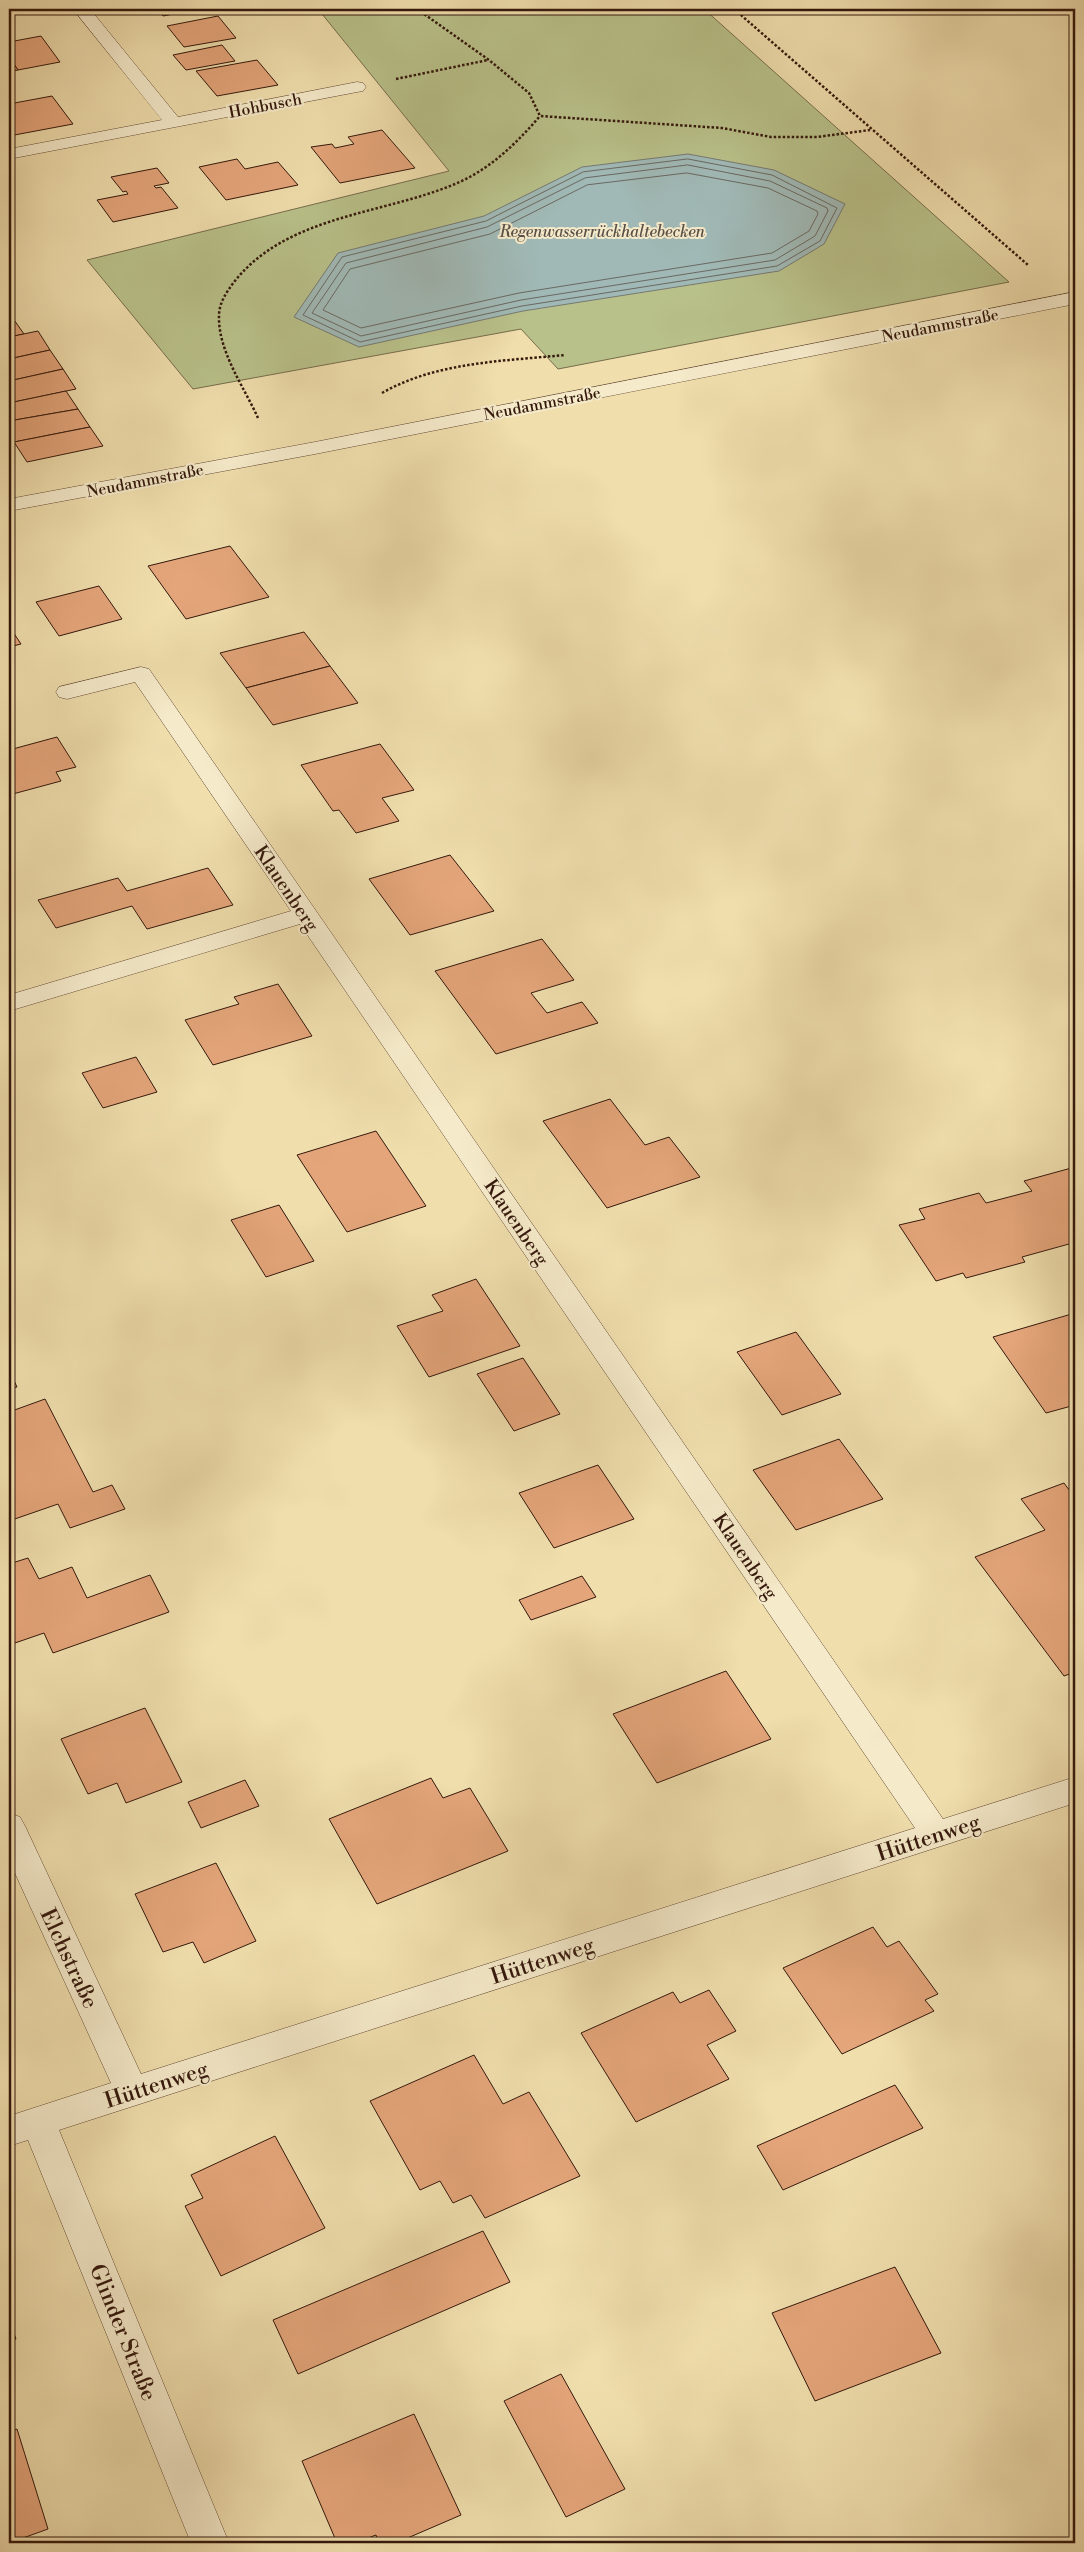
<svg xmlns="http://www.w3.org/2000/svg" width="1084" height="2552" font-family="'Libre Bodoni',serif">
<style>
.green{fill:#b9c18a;stroke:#766c4b}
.water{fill:#a0b9b6;stroke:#757972}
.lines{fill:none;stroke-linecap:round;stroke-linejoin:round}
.shore{stroke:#6a6861;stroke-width:1}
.building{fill:#e4a57a;stroke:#34180c}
.minor-casing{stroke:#634a34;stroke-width:1}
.path{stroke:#34180c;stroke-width:2.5;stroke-dasharray:2.5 2;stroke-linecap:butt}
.minor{fill:#f5eaca;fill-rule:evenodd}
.labels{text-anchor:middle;stroke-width:4;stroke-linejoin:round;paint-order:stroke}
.far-street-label{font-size:16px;fill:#34180c;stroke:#f5eaca}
.far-water-label{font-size:16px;font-style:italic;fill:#5a5048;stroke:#f5eaca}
.street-label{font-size:19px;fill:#34180c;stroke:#f5eaca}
.near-street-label{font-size:22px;fill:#34180c;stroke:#f5eaca}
</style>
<rect width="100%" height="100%" fill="#f0dead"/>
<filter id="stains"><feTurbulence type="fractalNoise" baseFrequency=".004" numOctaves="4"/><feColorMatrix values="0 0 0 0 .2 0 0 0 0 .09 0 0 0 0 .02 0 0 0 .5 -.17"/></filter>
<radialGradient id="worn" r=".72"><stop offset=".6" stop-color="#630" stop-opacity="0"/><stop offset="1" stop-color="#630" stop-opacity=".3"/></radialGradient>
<path class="green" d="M318,9H704L1009,282L558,369L521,329L193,389L87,260L449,171Z"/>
<path class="water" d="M688,154L774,170L845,204L824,244L779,271L523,311L359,347L294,317L338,253L484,216L582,167Z"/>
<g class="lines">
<g class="shore">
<path d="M688,159L772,175L837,208L820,241L777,266L522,306L360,342L303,315L342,257L486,221L583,172Z"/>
<path d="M688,165L770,181L827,208L828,211L815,236L775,260L521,300L361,336L312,313L346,263L487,227L585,178Z"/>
<path d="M687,173L768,188L817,211L818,214L809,231L772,253L519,293L361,328L323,310L350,269L490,234L587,185Z"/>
</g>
</g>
<g class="building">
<path d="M157,9H200L163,16Z"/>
<path d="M218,16L236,38L184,47L167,26Z"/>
<path d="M41,36L60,62L18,70L9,57V42Z"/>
<path d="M222,45L235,61L186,70L173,55Z"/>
<path d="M9,57L18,70L9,72Z"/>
<path d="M257,60L278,85L217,96L196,71Z"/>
<path d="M52,96L73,124L9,136V104Z"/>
<path d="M382,130L415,168L340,183L311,147L332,144L335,148L354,144L348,137Z"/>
<path d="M237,159L245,169L278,162L298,185L226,200L199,167Z"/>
<path d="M157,168L169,183L154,186L156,188L161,187L178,208L113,222L97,200L128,194L126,191L123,192L111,177Z"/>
<path d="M9,317H12L24,334L9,337Z"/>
<path d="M38,331L50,350L9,359V337Z"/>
<path d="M50,350L63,369L9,381V359Z"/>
<path d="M63,369L76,389L9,403V381Z"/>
<path d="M66,391L78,409L9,421V403Z"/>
<path d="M78,409L90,427L14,442L9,434V421Z"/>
<path d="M90,427L103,446L27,462L14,442Z"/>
<path d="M230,546L269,597L186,619L148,566Z"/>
<path d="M99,586L122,619L59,636L36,602Z"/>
<path d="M9,626L21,644L9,647Z"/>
<path d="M304,632L330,666L246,688L220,653Z"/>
<path d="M330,666L358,703L273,725L246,688Z"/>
<path d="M57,737L76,767L56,772L61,781L9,795V750Z"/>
<path d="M380,744L414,790L382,798L399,821L356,833L339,810L333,811L301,765Z"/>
<path d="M450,855L494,911L410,935L369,879Z"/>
<path d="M208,868L233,905L147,929L132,906L56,928L38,900L118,878L127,891Z"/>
<path d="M542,939L574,980L531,993L547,1013L582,1002L598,1023L496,1054L435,971Z"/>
<path d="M278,984L312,1036L213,1065L185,1020L239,1004L234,997Z"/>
<path d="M136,1057L157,1092L103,1108L82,1073Z"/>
<path d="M610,1099L645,1145L669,1137L700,1177L607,1208L543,1121Z"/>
<path d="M376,1131L426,1206L347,1232L297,1155Z"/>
<path d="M1075,1167V1249H1073L1069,1244L1022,1257L1025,1262L966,1278L963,1273L936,1281L899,1225L925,1219L919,1209L979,1193L986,1203L1032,1191L1024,1181Z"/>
<path d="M279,1205L314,1261L266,1277L231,1220Z"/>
<path d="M476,1279L520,1346L429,1377L397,1326L443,1311L432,1295Z"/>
<path d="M1075,1313V1405L1046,1413L993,1337Z"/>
<path d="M796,1332L841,1394L782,1415L737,1352Z"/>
<path d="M523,1358L560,1414L514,1431L477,1374Z"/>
<path d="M9,1370L17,1387L9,1389Z"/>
<path d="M45,1399L93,1492L112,1485L125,1509L70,1528L58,1504L9,1521V1412Z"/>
<path d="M839,1439L883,1499L796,1530L753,1470Z"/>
<path d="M598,1465L634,1519L554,1548L519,1493Z"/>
<path d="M1064,1483L1075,1498V1672L1064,1676L975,1557L1045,1530L1021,1499Z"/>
<path d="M28,1558L39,1579L72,1567L87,1598L150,1575L169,1612L53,1653L44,1633L12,1644L9,1637V1564Z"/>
<path d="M582,1576L596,1597L531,1620L519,1600Z"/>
<path d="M726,1671L771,1739L657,1783L613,1714Z"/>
<path d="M145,1708L182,1782L126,1803L117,1783L88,1794L61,1739Z"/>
<path d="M431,1778L443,1798L470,1788L508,1851L377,1904L329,1819Z"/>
<path d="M245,1780L259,1806L201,1828L188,1802Z"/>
<path d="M216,1863L256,1941L204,1963L193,1942L163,1952L135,1894Z"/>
<path d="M873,1927L887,1947L899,1941L938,1994L925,2000L934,2011L842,2054L783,1968Z"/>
<path d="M709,1990L736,2031L707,2045L729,2079L636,2122L581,2033L673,1992L680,2003Z"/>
<path d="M474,2055L503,2104L529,2092L580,2176L485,2218L471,2195L453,2203L440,2181L420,2190L370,2101Z"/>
<path d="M895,2085L923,2128L783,2190L757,2146Z"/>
<path d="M275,2136L325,2228L221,2276L185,2206L203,2198L191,2175Z"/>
<path d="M483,2231L510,2282L298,2374L273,2320Z"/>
<path d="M895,2267L941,2353L815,2401L772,2313Z"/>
<path d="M9,2320L16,2339L9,2342Z"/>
<path d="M561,2374L625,2489L566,2517L504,2401Z"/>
<path d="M414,2414L461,2515L396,2543H379L376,2535L355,2543H337L302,2461Z"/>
<path d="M17,2429L48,2529L9,2543V2432Z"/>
</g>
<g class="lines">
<g class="minor-casing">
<g id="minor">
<path d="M73,9H90L178,117L357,82L363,83L366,87L363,91L357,92L9,159V149L162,120Z"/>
<path d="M1075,292V304L315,454L9,511V499L315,442Z"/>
<path d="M141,667L149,669L943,1819L1075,1777V1803L59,2130L229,2543H191L28,2140L9,2146V2116L111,2083L9,1860V1813L20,1817L25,1826L141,2074L915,1828L300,924L9,1011V995L291,911L135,682L67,699L59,697L56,692L59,687Z"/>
</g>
</g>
<g class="path">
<path d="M417,9L489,60L529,93L540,116L722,128L771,137H817L870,130"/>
<path d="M734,9L1028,265"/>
<path d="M396,79L488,60"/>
<path d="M382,393C436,362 504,361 565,355"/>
<path d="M258,418C244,387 218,351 219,316C219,303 226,293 234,282C287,215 381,215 455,184C489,170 516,144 540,116"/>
</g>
<use href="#minor" class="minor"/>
</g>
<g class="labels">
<g class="far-street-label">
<text transform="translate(265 105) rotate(-11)" y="6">Hohbusch</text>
<text transform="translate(940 325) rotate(-11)" y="6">Neudammstraße</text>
<text transform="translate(542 403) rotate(-11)" y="6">Neudammstraße</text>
<text transform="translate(145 480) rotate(-11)" y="6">Neudammstraße</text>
</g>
<g class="far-water-label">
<text x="602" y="237">Regenwasserrückhaltebecken</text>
</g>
<g class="street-label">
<text transform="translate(287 888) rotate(56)" y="7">Klauenberg</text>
<text transform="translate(517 1222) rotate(56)" y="7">Klauenberg</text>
<text transform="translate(746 1556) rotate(56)" y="7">Klauenberg</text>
</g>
<g class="near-street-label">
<text transform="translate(928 1837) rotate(-18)" y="8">Hüttenweg</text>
<text transform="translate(70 1958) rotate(65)" y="8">Elchstraße</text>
<text transform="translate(542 1960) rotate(-18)" y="8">Hüttenweg</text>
<text transform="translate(156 2084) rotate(-18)" y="8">Hüttenweg</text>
<text transform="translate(124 2332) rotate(68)" y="8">Glinder Straße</text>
</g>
</g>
<rect width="1084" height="2552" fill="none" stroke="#f0dead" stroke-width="30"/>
<rect x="10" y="10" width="1064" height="2532" fill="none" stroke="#34180c" stroke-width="2.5"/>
<rect x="15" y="15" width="1054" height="2522" fill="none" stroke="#34180c"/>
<rect width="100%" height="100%" filter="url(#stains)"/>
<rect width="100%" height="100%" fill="url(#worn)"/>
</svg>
